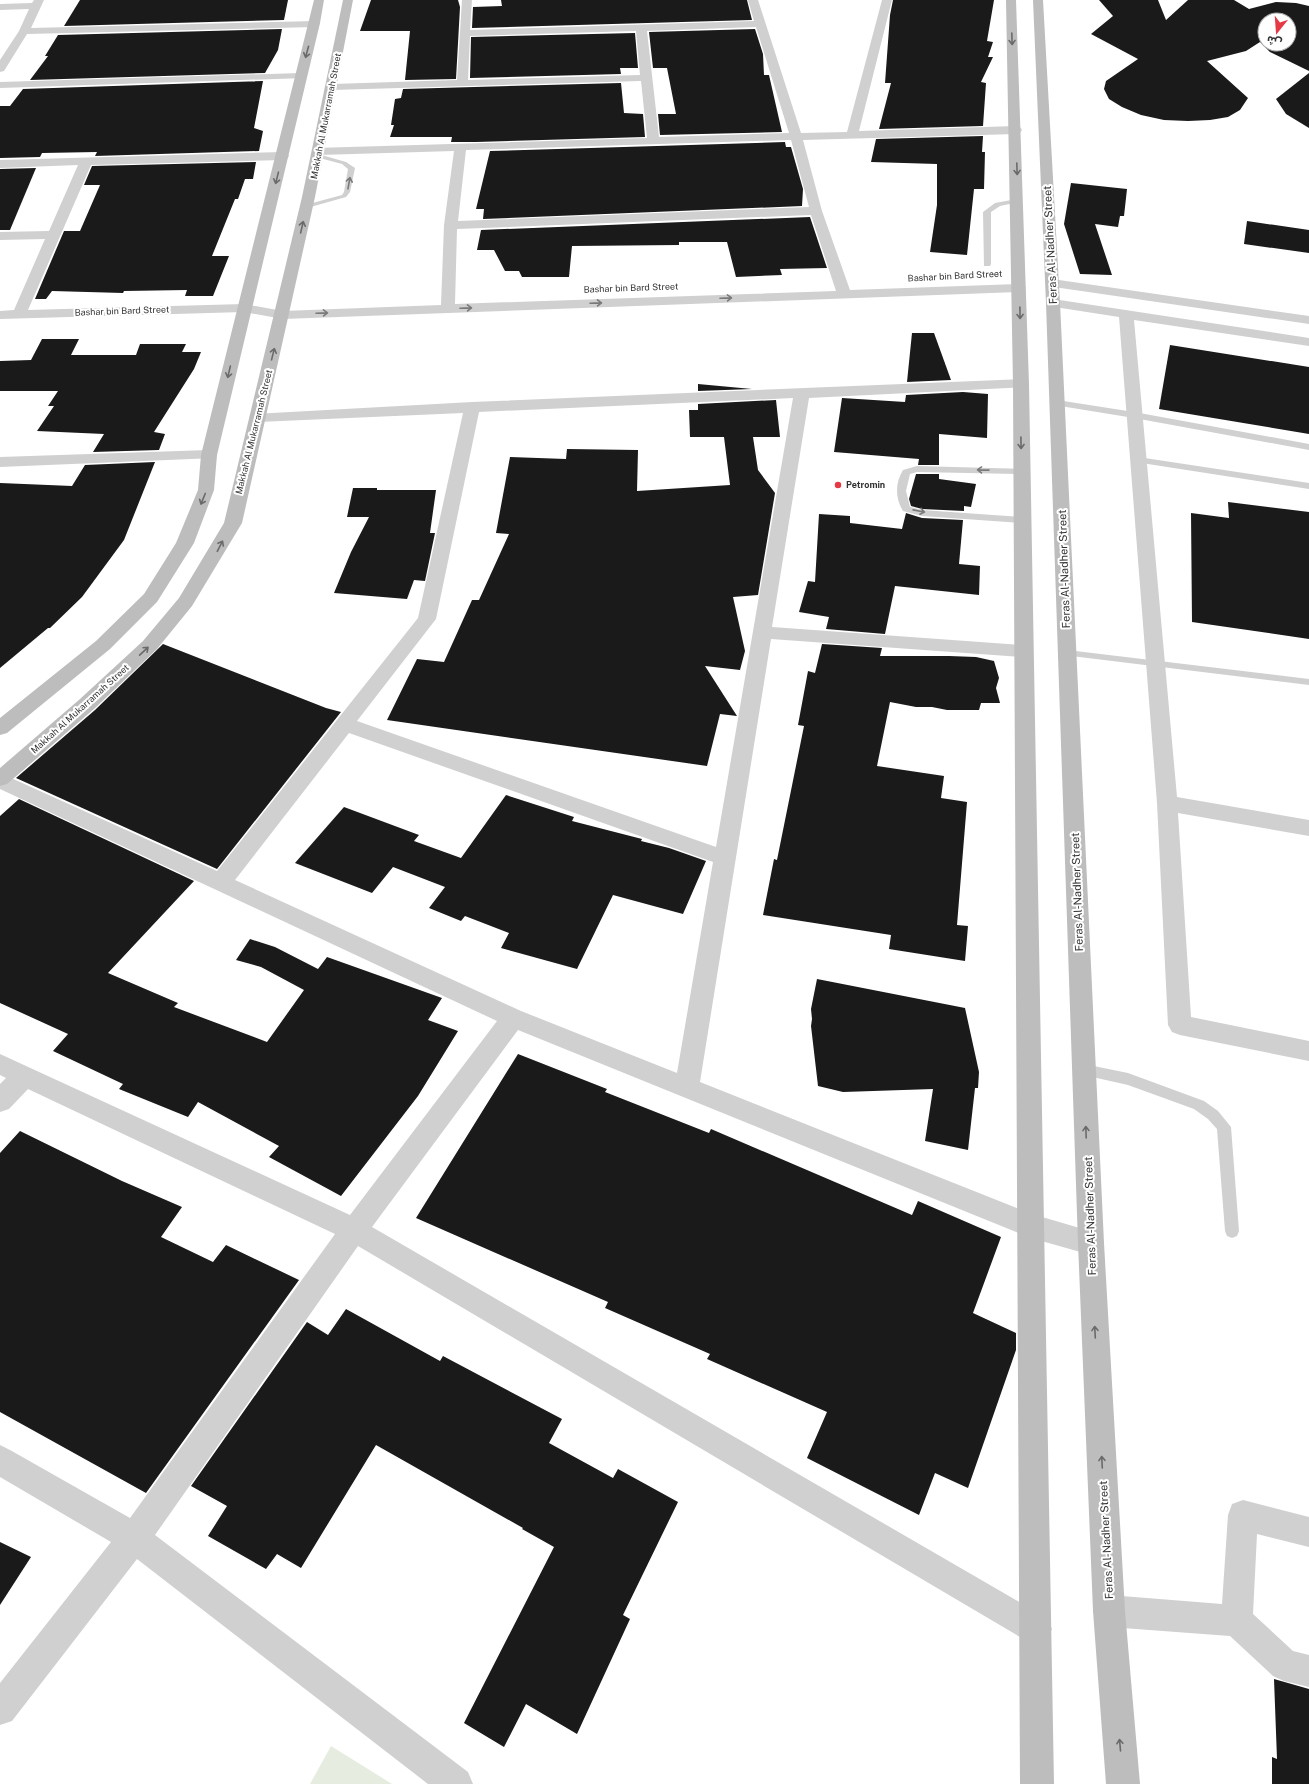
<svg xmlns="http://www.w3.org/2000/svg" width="1309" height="1784" font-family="'Public Sans','Noto Sans Arabic',sans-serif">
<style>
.green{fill:#e6ecdf}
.building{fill:#1a1a1a;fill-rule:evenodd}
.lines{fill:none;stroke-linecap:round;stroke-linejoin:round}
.lane{fill:#d0d0d0;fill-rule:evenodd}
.street{fill:#d0d0d0;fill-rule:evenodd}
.secondary{fill:#bdbdbd;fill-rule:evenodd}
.oneway{stroke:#6a6a6a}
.oneway2{stroke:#7a7a7a}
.poi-dot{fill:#e63946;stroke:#fff;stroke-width:1.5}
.labels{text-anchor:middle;stroke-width:4;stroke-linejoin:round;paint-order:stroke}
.far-street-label{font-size:9px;fill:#333;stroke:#fff}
.far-poi-label{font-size:9px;font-weight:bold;fill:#333;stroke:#fff;text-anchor:start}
.street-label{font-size:11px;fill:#333;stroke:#fff}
</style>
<rect width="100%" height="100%" fill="#fff"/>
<path class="green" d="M331,1746L392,1784H310Z"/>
<g class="building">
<path d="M80,0H288L284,20L64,26Z"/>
<path d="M371,0H458L460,7L456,79L405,80L410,31H360Z"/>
<path d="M501,0H747L752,20L472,28L473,7L502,6Z"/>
<path d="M893,0H994L987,41L993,42L988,57H993L981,82L986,83L983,126L879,129L891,83H885L890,15Z"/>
<path d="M1099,0H1158L1166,20L1188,0H1234L1249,9L1276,2L1296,3L1309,6V71L1270,52L1260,42L1246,51L1207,61L1248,98L1240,110L1228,117L1210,120L1188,121L1164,120L1141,115L1122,107L1109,99L1104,89L1106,81L1138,59L1091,34L1113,16ZM1265,20H1289V44H1265Z"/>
<path d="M282,29L278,50L265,73L30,80L48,56H45L58,35Z"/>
<path d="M755,29L763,54L764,75H769L782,132L660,135L658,114H676L667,68H653L649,32Z"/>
<path d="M635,33L638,68H620L621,74L470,78L471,37Z"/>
<path d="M1309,73V128L1286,114L1276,99Z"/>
<path d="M263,81L254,128L263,131L259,151L95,156L97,152L42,153L40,157L0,158V106H10L23,89Z"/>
<path d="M621,83L624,113L643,114L645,137L476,142H451L452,137H390L394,125H391L395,99L401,98L403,89Z"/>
<path d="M983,136L982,152H985L984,189H974L967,255L930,252L937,205V164L871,162L876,139Z"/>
<path d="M785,142L786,147H791L803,189L802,206L483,219L484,209H476L490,151Z"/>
<path d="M256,162L253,179H245L238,199H235L212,256H229L213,296H185L187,290L124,291L123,293L52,291L46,299H35L64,231H80L100,185H84L92,166Z"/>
<path d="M36,168L10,230H0V169Z"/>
<path d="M1071,183L1127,189L1124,216H1120L1118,227L1095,224L1112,275L1080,274L1064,224Z"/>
<path d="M810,217L827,268L780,269L782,275L736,277L727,242H679V245L572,246L569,277H522L519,271H505L494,250H477L481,230Z"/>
<path d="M1247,221L1309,230V253L1244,244Z"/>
<path d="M912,333H934L951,380L907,382Z"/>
<path d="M42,339H79L71,355H136L140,344H186L182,352H201L194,369L154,432L165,434L159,450L93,452L104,434L37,431L54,406H48L58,391H0V361L31,360Z"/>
<path d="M1170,345L1309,367V434L1159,409Z"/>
<path d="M698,384L752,389L698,391Z"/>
<path d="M963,392L988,394L987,438L939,434V465H918L919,459L834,452L842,398L905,402L906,395Z"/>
<path d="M776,400L780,437H753L758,470L775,493L758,595L733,597L745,651L740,670L705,666L737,716L720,714L707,766L387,720L417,659L444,662L472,600H479L509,534L496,533L510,457L566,459L567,449L638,450L637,491L730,485L724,437H690L689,410H698V404Z"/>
<path d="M155,462L124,540L82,597L50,628H48L0,668V483L72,486L85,465Z"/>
<path d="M916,474H939V479L976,484L971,507L964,506V511L922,509L911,506L909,499Z"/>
<path d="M353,488H377V490H436L430,533H435L425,581L414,580L407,599L334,593L351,552L369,517H347Z"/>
<path d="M1228,502L1309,512V639L1192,622L1191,513L1229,518Z"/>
<path d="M906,513L922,518L963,520L959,564L980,566L979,595L895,586L885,634L826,629L829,617L799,612L808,581L815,582L819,514L850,516V523L902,529Z"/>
<path d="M163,644L326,708L341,712L217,869L16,778L95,710Z"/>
<path d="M822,644L882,648L880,656H949L976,657L994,661L999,678L996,688L1000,703H981L979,710H947L932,707H916L890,702L877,766L944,776L941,798L967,802L957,925L968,926L965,961L889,949L891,935L763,915L774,859L777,860L804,726L798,725L808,671L815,673Z"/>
<path d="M506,795L574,817L572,821L642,839L641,841L669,848L706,861L683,914L613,895L577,969L501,948L509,933L465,916L461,921L429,908L445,887L393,867L372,893L295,863L344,807L419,835L414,841L461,858Z"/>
<path d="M19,799L194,881L108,973L178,1003L174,1007L267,1042L304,990L261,967L236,960L250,939L275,947L318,969L327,957L442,998L428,1020L458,1031L418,1096L341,1196L269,1157L279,1146L198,1102L188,1117L119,1089L123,1084L53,1051L68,1034L0,1003V816Z"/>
<path d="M817,979L965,1008L979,1072L978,1088H975L968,1150L925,1141L933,1089L843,1092L818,1086L811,1026L812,1019L811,1009Z"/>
<path d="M518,1054L607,1089L605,1092L709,1133L711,1129L912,1215L918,1201L1001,1237L973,1313L1016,1333V1350L968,1488L935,1473L919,1515L807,1458L827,1412L707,1359L710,1354L605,1308L608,1302L416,1218Z"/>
<path d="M20,1131L122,1181L182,1207L161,1237L213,1262L226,1245L299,1280L146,1493L0,1412V1153Z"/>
<path d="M346,1309L440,1361L443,1356L562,1419L549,1443L613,1478L618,1469L678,1502L623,1615L630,1619L577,1734L526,1704L504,1747L464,1723L554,1547L522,1529L523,1528L376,1445L301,1568L277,1554L266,1569L208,1536L227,1506L191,1486L307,1322L328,1335Z"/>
<path d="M0,1542L31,1557L0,1605Z"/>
<path d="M1274,1679L1309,1689V1784H1272V1757L1277,1759Z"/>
</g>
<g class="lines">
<g class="lane">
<path d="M318,154L346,162L355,168L350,192L346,197L307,208L303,206L305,205L342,195L344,192L348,169L342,164L316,157V155Z"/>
<path d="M1017,199L1020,201L1019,202L1000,206L991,212V264L990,266H984L983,212L995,203Z"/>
<path d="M1057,400L1134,412L1309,444V450L1134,418L1054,405V401Z"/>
<path d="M1138,457L1309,483V489L1135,462L1134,460Z"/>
<path d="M917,466L1025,469L1026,471L1022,474L917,472L910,474L906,491L910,507L922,510L1022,517L1027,520L1022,523L922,516L903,511C895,498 895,483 903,470Z"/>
<path d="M1067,650L1309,679V685L1063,655L1062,653Z"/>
<path d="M1084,1064L1128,1073L1204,1101L1218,1111L1231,1127L1239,1231L1237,1236L1232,1238L1227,1236L1225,1231L1217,1129L1208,1119L1194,1109L1128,1085L1079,1074L1077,1070L1079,1066Z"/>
</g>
<g class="street">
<path d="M34,0H44L31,28L315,21L320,24L315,27L27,34L4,71L0,72V60L19,31L29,9L0,10V4L32,3Z"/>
<path d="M462,0H472L470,30L754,21L748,0H758L801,133L847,132L882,0H892L859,131L1016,126L1020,127L1022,130L1020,133L1016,134L803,140L822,211L850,290L1019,284L1024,285L1026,288L1024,291L1019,292L283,319L244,312L0,319V311L14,310L45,239L0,240V232L49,231L78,165L0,168V160L283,152L287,153L289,156L287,159L283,160L91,165L28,310L244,304L283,311L441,305L444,225L454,151L319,155L315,154L313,151L315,148L647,138L641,81L332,90L326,87L332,84L457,80ZM756,27L789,133L659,137L647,31ZM636,31L640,75L468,80L470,36ZM791,140L809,207L458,221L466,150ZM811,215L836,291L455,304L457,229Z"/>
<path d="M301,73L307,76L305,78L0,88V82Z"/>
<path d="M1052,279L1309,316V324L1047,286L1045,283L1047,280Z"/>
<path d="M1053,299L1309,338V346L1134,320L1177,797L1309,820V836L1178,813L1191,1017L1309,1041V1061L1180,1035L1172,1032L1168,1025L1157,803L1119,317L1048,306L1046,303L1048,300Z"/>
<path d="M1021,379L1026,381L1029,384L1026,387L809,398L772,627L1023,645L1030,647L1032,651L1030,655L1023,657L771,639L700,1082L1032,1214L1100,1234L1104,1243L1100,1252L1091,1255L1031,1238L518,1030L372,1227L1047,1618L1052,1629L1047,1640L1036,1645L1025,1640L358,1246L155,1535L468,1772L473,1784H428L137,1559L12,1721L0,1725V1683L111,1542L0,1477V1445L10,1450L130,1518L335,1234L28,1089L9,1109L0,1112V1084L6,1078L0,1075V1054L350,1215L497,1021L0,789V773L217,871L418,618L463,413L258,422L252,420L250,417L252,414L472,402ZM793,398L716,847L357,721L436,619L479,412ZM349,733L713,862L677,1073L521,1011L235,880Z"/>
<path d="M209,450L215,452L217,455L215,458L0,467V457Z"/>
<path d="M1243,1500L1309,1517V1547L1257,1534L1253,1614L1293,1651L1309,1655V1687L1284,1681L1273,1676L1230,1636L1109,1627L1098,1622L1093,1611L1098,1600L1109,1595L1222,1604L1228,1515L1232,1504Z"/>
</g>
<g class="secondary">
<path d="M314,0H324L320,23L217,455L214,490L194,543L157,602L110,649L7,733L0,735V718L96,641L144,594L176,543L198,490L201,455Z"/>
<path d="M343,0H353L315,197L242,523L192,606L157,649L94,709L7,784L0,786V768L80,699L143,641L179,598L224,523L302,197Z"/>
<path d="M1006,0H1016L1029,384L1054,1784H1020L1013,384Z"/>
<path d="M1033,0H1043L1060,303L1104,1243L1125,1611L1140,1784H1106L1093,1611L1078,1243L1046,303Z"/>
</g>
</g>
<defs><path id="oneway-shaft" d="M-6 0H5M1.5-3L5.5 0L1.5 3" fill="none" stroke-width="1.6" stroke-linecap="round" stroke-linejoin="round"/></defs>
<g class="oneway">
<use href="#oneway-shaft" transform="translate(1012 39) rotate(88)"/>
<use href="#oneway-shaft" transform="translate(307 52) rotate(105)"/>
<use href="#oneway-shaft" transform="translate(1017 169) rotate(88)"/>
<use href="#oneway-shaft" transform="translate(277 178) rotate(104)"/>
<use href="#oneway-shaft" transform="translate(302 227) rotate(-77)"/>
<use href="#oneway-shaft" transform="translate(1020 313) rotate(89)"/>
<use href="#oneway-shaft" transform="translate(273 354) rotate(-76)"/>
<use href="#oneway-shaft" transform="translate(229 372) rotate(103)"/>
<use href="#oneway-shaft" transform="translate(1021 443) rotate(89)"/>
<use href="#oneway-shaft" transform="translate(203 499) rotate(112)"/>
<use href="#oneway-shaft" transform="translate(220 546) rotate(-63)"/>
<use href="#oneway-shaft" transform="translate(144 651) rotate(-43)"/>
<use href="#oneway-shaft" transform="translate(1086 1132) rotate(-92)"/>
<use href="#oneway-shaft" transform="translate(1095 1332) rotate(-93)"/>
<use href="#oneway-shaft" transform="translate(1102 1462) rotate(-93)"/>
<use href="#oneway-shaft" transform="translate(1120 1745) rotate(-95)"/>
</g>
<g class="oneway2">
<use href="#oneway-shaft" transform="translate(349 183) rotate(-80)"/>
<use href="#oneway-shaft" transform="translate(726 298) rotate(-2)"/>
<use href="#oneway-shaft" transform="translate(596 303) rotate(-2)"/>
<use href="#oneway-shaft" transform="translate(466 308) rotate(-2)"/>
<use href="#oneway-shaft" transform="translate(322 313) rotate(-2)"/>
<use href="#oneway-shaft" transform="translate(983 470) rotate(-179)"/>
<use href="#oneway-shaft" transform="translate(919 511) rotate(11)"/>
</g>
<circle class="poi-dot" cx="838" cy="485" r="4"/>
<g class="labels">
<g class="far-street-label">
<text transform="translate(326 116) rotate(-79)" y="3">Makkah Al Mukarramah Street</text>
<text transform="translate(955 276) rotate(-3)" y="3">Bashar bin Bard Street</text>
<text transform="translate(631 288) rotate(-2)" y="3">Bashar bin Bard Street</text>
<text transform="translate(122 311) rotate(-2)" y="3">Bashar bin Bard Street</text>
<text transform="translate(254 432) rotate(-76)" y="3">Makkah Al Mukarramah Street</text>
<text transform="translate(80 709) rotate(-42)" y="3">Makkah Al Mukarramah Street</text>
</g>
<g class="far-poi-label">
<text x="846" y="488">Petromin</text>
</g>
<g class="street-label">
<text transform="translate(1050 245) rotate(-93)" y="4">Feras Al-Nadher Street</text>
<text transform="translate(1064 569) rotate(-92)" y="4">Feras Al-Nadher Street</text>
<text transform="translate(1077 892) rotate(-92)" y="4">Feras Al-Nadher Street</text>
<text transform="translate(1090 1216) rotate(-92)" y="4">Feras Al-Nadher Street</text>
<text transform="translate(1106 1540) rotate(-93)" y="4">Feras Al-Nadher Street</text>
</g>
</g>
<g transform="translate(1277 32) rotate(197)"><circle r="19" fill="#ffffff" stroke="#adadad"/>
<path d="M0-3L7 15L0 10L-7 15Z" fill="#e63946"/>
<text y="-6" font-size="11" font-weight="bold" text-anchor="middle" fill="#333333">ش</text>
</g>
</svg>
